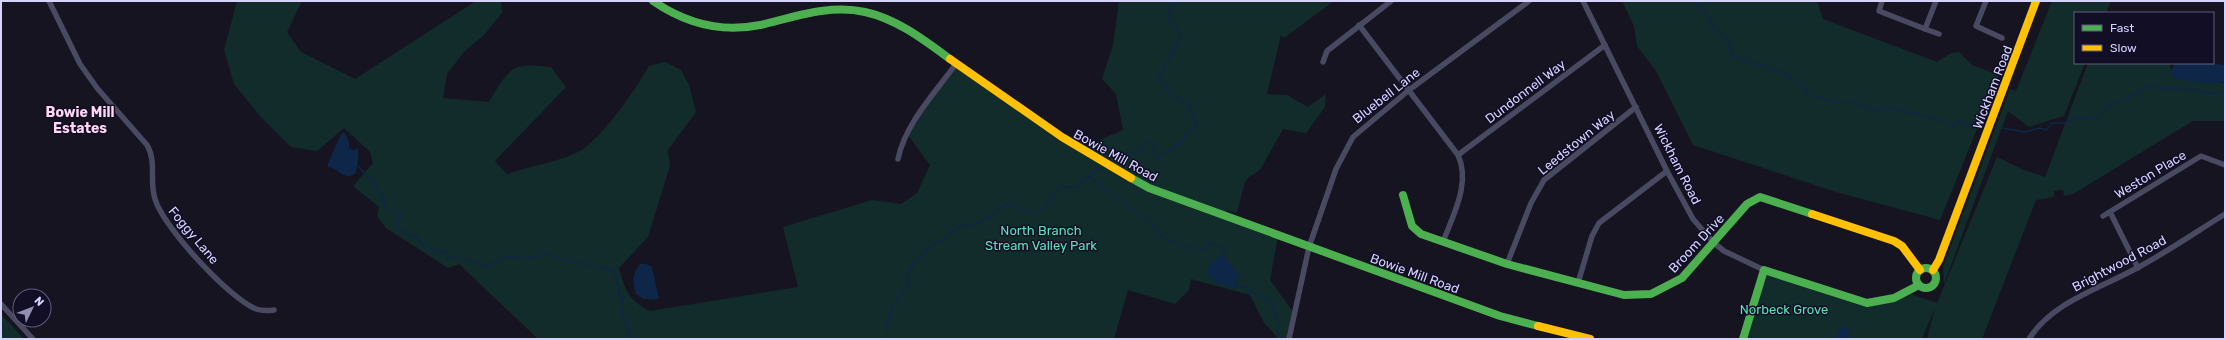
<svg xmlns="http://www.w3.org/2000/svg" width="2226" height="340" font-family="Rubik,sans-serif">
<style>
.green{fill:#122c2b}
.water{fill:#0e2647}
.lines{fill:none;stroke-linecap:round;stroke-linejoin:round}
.stream{stroke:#0e2647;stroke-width:1.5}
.street{stroke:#494961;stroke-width:5.5}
.fast{stroke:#4caf50;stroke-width:8}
.slow{stroke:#ffc107;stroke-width:8}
.labels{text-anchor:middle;stroke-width:3;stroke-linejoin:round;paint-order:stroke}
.street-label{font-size:13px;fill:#d6d3ff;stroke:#110e26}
.park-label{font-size:13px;fill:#5de1b9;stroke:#110e26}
.neighbourhood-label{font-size:14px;font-weight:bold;fill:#ffd5f2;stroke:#110e26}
</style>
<rect width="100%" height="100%" fill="#151420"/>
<g class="green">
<path d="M237,1H302L287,32L301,52L355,79L476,1H501L502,13L485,34L464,52L447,74L443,98L489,102C509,68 511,62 551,67L566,87L495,161L507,174C528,167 561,161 580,151C602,138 636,89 649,66L665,62L681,70L689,85L696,112L668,150L670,166L648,237L619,268C625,291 629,300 650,311L798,287L783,227L872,200L901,204L917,193L930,165L907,134L955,65L1078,149L1123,130L1116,94L1102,79L1113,45L1119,1H1334L1284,38L1281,35L1267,94L1287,95L1308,107L1326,94L1325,107L1306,133L1283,129L1260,170L1249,177L1245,182L1237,213L1226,210L1222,215L1278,236L1270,280L1294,313L1289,339H1279L1264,323L1250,295L1191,279L1189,290L1175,304L1128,290L1114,339H538L459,264L448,268L386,228L377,216L379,207L353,186L373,163L370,152L344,128L317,151L291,147L259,115L234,84L224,50Z"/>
<path d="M1622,1H1813L1818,3L1823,19L1937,62L1951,53L1959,52L1972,65L1999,75L1940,220L1836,192L1693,145L1656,71L1637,46L1634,26Z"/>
<path d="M2052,1H2111L2106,13H2075V63H2085L2064,116L2029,127L2008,111L1944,284L1943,267L2010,89L2016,91Z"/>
<path d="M2088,63H2170L2171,71L2178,79L2225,83V121H2193L2073,194L2064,196L2063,190L2054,191V197L2036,200L1982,339H1927L1935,308L1922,339H1743L1764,270L1866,303L1908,293L1937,303L1997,157L2022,169L2045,177Z"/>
<path d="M1,314L24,339H1Z"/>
</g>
<g class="water">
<path d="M2175,63H2212L2225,65V82L2211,84L2175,79L2170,72Z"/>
<path d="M344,132L349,142V148L353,150L358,148C359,166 358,187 336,170C333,168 330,168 327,166L341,134Z"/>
<path d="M1218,256L1225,258L1239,275L1234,289L1214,281L1207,273L1210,264Z"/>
<path d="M640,264H646L652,267L659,299H643L636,294C632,282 632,274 640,264Z"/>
<path d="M1840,326L1850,329L1847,339H1836Z"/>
</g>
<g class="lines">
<g class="stream">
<path d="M1694,1L1705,12L1715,29L1731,42L1730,51L1734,57L1788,74C1790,80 1795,81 1800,84C1804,87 1804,91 1807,94C1810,96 1842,103 1848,104L1853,101L1872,110L1894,108L1898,111C1908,111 1945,121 1954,126L1960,121L1967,125L1975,123"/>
<path d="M2002,128L2025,132L2040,128L2046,130L2052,123H2064L2077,117C2085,120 2089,116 2097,118L2113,103L2126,99L2147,87L2154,86L2164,89L2172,88L2177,90L2184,87L2188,91L2194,89C2203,94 2216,94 2225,91"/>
<path d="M1109,163L1127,154H1137L1146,143H1153L1155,146L1153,156L1156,158L1160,156L1181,143L1197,124L1188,104C1174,98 1167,91 1159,78L1180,38L1178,29L1168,18C1170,10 1171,4 1179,1"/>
<path d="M359,167L380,191L386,209L400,214L402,218L397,220L395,225L408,234L417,237C420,246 436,253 445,252L449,258L465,259L486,267L506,256L522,259L552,254L559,260L563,259L614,271L619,286V297L623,298L621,310L631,339"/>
<path d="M1090,177L1151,223C1161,244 1183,245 1203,250L1210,243L1225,249L1223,258"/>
<path d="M1235,283L1238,287H1248V291L1256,294"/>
<path d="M1261,297L1270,300C1276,312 1280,325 1277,339"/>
<path d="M886,339C883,319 897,298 909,283L907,273L930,246L942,240L960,226H971L992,216L1005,204L1013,205L1033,213C1052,206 1048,199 1061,187H1078L1094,172L1104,166"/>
</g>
<g class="street">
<path d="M49,1L80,64L97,88L147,145C157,162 149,181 155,199C163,227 229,298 256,309C262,311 267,311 274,310"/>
<path d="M1583,1L1667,171L1693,219L1714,243L1724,251L1764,270"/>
<path d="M1882,1L1879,11L1925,29L1936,1"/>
<path d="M1986,1L1976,26L2002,38"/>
<path d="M1359,25L1458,155C1471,183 1453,215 1443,242"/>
<path d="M1925,29L1939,34"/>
<path d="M1323,62L1327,51L1391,1"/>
<path d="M1458,155L1605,45"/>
<path d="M898,159C905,124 935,93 955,65"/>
<path d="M2110,212L2138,268"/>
<path d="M2103,216L2201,156L2225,165"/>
<path d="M1507,264L1531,203L1544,180L1636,107"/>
<path d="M1578,283L1592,236L1599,223L1667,171"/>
<path d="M1,304L33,339"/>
<path d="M1289,339L1309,247L1336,169L1353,137L1409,90L1529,1"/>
<path d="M2029,339C2052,302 2101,288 2137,268C2167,252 2196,232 2225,214"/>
</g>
<g class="fast">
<path d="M653,1C685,23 721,33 760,25C794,17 829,4 865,12C897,19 924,40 950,59"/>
<path d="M1131,178L1149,188L1500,316L1538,326"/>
<path d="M1403,195L1412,226L1421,234L1507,264L1624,295L1651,294L1682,278L1747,204L1760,197L1812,214"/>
<circle cx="1926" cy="278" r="10"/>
<path d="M1743,339L1764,270L1867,303L1894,298L1919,285"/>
</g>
<g class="slow">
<path d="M950,59L1062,137L1131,178"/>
<path d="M1812,214L1894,241L1902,246L1920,270"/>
<path d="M1933,270L1939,260L2036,1"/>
<path d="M1538,326L1590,339"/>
</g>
</g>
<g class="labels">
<g class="street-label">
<text transform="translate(1992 87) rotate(-69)" y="5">Wickham Road</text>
<text transform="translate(1525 91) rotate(-37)" y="5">Dundonnell Way</text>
<text transform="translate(1386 95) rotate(-38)" y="5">Bluebell Lane</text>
<text transform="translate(1576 142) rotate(-39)" y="5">Leedstown Way</text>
<text transform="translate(1116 155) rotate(29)" y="5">Bowie Mill Road</text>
<text transform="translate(1678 164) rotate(63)" y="5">Wickham Road</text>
<text transform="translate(2150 174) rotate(-31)" y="5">Weston Place</text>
<text transform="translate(194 235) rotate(50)" y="5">Foggy Lane</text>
<text transform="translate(1696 243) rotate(-47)" y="5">Broom Drive</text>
<text transform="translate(2119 263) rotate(-28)" y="5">Brightwood Road</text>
<text transform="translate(1415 273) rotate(20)" y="5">Bowie Mill Road</text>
</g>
<g class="park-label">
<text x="1041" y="235">North Branch<tspan x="1041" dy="15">Stream Valley Park</tspan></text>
<text x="1784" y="314">Norbeck Grove</text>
</g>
<g class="neighbourhood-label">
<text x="80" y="117">Bowie Mill<tspan x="80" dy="16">Estates</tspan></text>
</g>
</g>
<rect width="2226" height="340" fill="none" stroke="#d6d3ff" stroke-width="4"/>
<rect x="2074" y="12" width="140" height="52" fill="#110e26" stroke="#605d7d"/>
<rect x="2082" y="25" width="20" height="6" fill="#4caf50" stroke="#605d7d"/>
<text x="2110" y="32" font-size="12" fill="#d6d3ff">Fast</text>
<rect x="2082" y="45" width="20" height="6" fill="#ffc107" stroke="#605d7d"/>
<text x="2110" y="52" font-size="12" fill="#d6d3ff">Slow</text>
<g transform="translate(32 308) rotate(47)"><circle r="19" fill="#110e26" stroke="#605d7d"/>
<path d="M0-3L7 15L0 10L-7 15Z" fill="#9290b1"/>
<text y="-6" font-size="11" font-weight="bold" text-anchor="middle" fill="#d6d3ff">N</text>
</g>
</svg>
